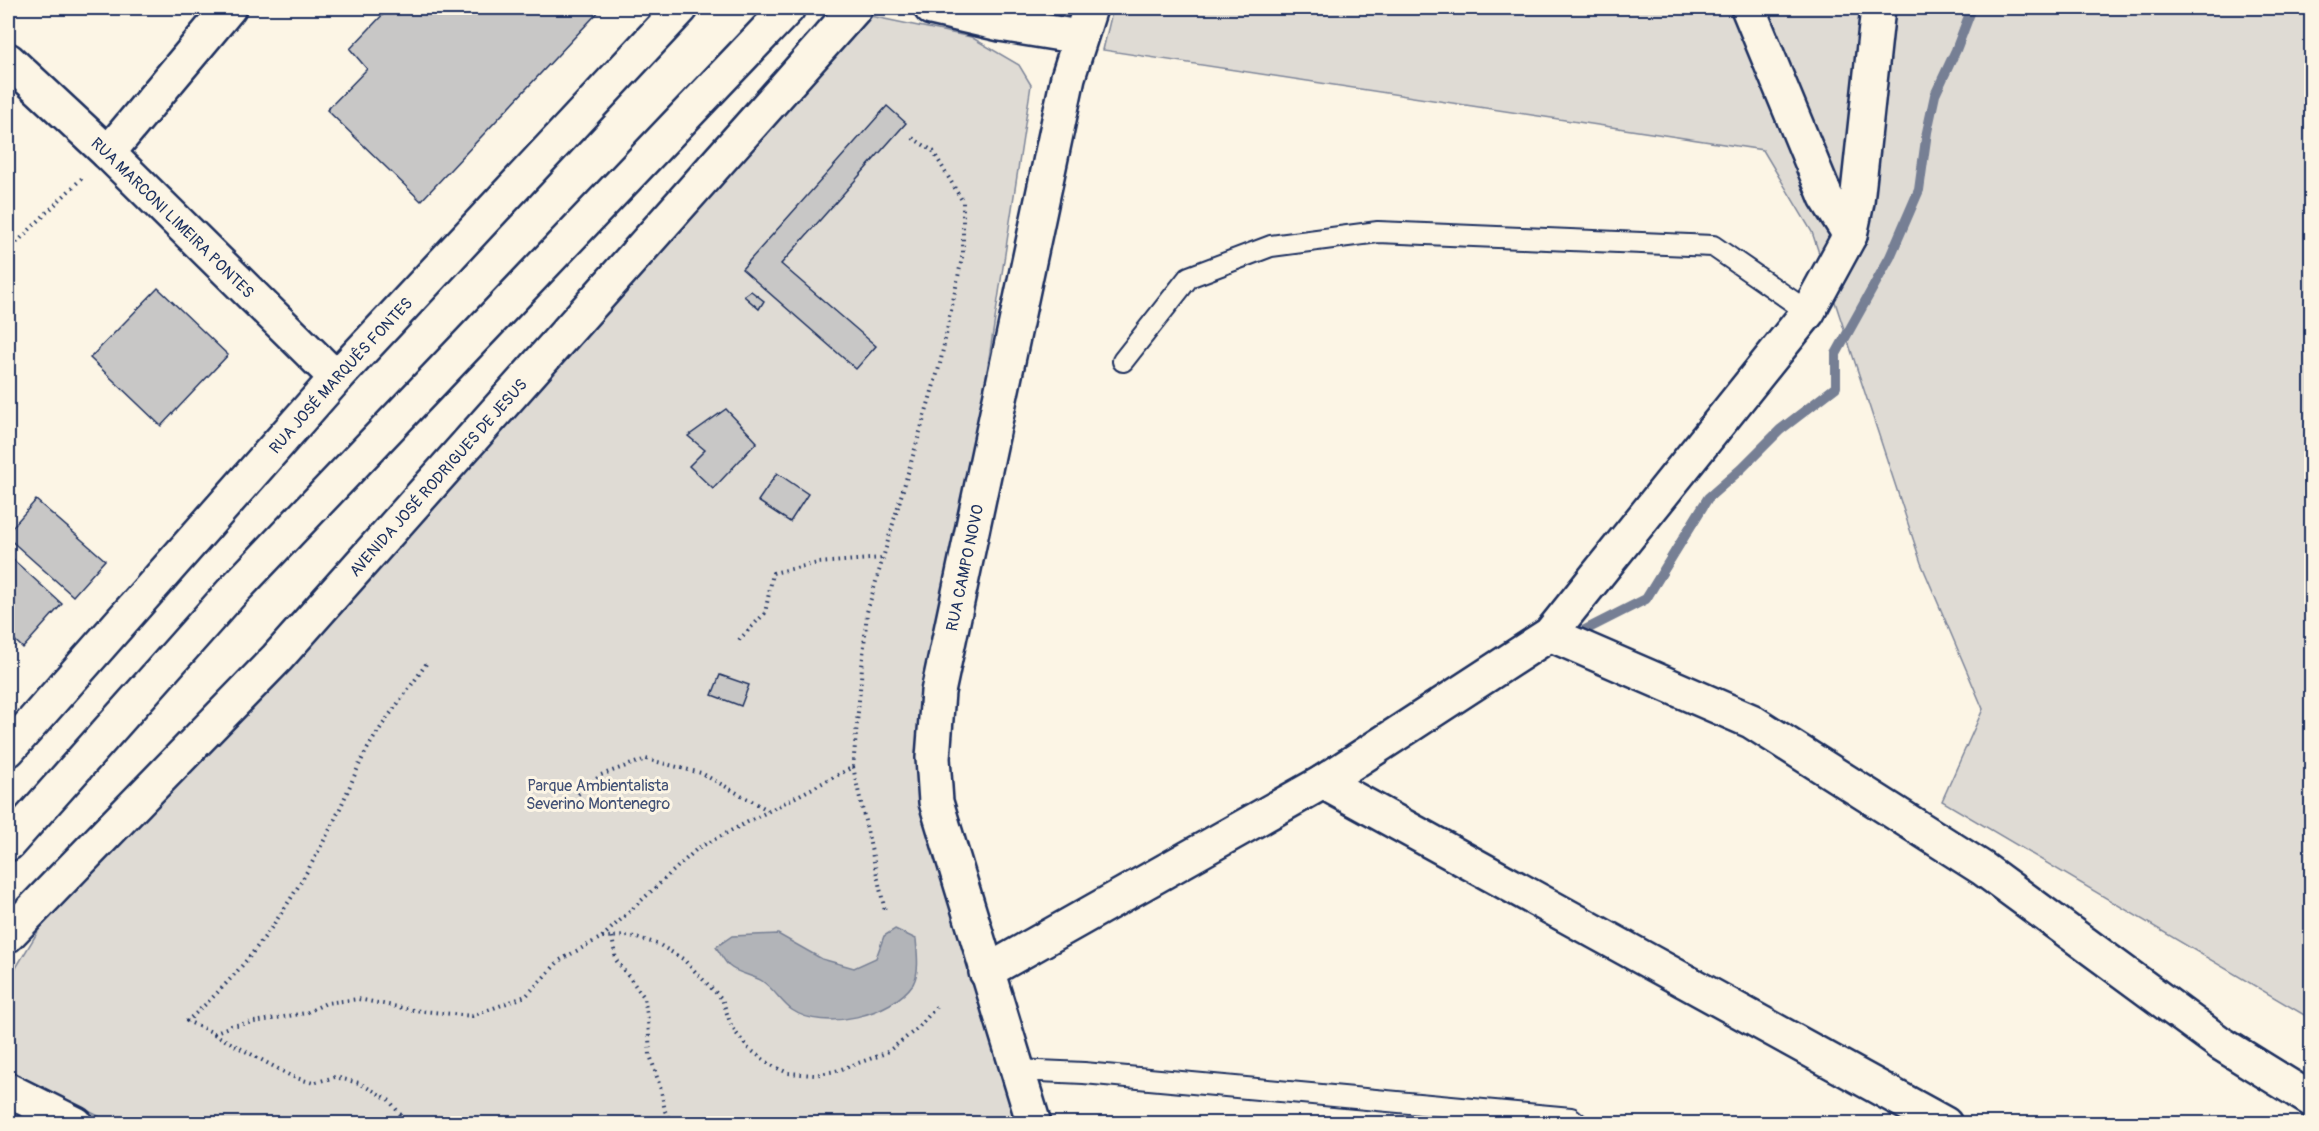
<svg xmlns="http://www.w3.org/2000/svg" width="2319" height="1131" font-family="Pangolin,sans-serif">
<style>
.green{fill:#dfdbd4;stroke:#7d8599;stroke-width:1.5}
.water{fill:#b2b4b8;stroke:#767f94;stroke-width:1.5}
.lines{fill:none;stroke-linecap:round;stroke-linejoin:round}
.stream{stroke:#767f94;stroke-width:10}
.building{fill:#c8c7c6;stroke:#1b2f5e;stroke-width:1.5}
.service-casing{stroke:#1b2f5e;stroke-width:24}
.minor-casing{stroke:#1b2f5e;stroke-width:38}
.primary-casing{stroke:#1b2f5e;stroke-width:38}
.path{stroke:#1b2f5e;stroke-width:4;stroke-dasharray:1.5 4.5;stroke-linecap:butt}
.service{stroke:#fcf5e5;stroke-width:20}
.minor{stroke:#fcf5e5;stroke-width:33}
.primary{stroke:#fcf5e5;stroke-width:33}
.labels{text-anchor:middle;stroke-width:6;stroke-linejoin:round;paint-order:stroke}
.street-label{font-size:16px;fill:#1b2f5e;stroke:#fcf5e5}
.park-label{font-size:16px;fill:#425176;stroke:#fcf5e5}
</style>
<rect width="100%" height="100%" fill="#fcf5e5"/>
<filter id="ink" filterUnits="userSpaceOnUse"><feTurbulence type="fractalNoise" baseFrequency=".0167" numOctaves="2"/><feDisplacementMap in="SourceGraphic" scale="12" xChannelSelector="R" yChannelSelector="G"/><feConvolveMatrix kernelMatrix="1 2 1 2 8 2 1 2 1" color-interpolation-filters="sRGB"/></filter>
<g filter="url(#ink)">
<g class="green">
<path d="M1113,8H2311V1019L1942,801L1983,709L1921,563L1812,232L1763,150L1103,50Z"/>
<path d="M851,12L971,37L1019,65L1031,85L975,449L925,701L1018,1123H112L8,1070V981L40,928Z"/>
</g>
<path class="water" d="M895,929L916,939C917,952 920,972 913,984C892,1015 824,1032 792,1010C782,1003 774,989 762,981C753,975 738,974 729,966C724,961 720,953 716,947L732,936L778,934L822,959L854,968L876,958L884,936Z"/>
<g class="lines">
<path class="stream" d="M1585,630L1646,599L1708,498L1741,469L1780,430L1836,387V354L1890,257L1919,190L1927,132L1935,95L1956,50L1972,8"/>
</g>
<g class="building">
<path d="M389,8H602L421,201L327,110L367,69L350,49Z"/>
<path d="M887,106L906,123L781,264L876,346L856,369L742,269Z"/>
<path d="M158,288L228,355L161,426L90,358Z"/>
<path d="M751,291L764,301L759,309L744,296Z"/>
<path d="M726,409L757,442L713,489L689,466L705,450L688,436Z"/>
<path d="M777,473L808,494L790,522L758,501Z"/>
<path d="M36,500L105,560L73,596L8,538V532Z"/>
<path d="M8,555L62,604L23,648L8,634Z"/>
<path d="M720,675L749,685L741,706L712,695Z"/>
</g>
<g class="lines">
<g class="service-casing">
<g id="service">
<path d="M1123,361L1189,277L1271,246L1378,232L1713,246L1808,312"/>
<path d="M1016,1070L1084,1073L1571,1118L1578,1124"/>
</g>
</g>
<g class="minor-casing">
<g id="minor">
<path d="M931,8L1000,24L1079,37"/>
<path id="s1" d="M8,60L108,153L336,378"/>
<path d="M108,153L229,8"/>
<path d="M1850,235L1857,202L1878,8"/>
<path d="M1550,634L1751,721L1982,868L2220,1043L2312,1100"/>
<path id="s2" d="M8,750L336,378L681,8"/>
<path d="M1323,782L1945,1124"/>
<path d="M986,972L1323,782L1550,634L1808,312L1850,235L1826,197L1748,8"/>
<path d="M8,1090L76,1124"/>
<path id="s3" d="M1034,1124L936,802L933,758L938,692L1068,77L1090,8"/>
</g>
</g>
<g class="primary-casing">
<g id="primary">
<path d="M8,844L231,593L788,8"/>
<path id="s4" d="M8,935L277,658L855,8"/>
</g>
</g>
<g class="path">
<path d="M8,251L84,176"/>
<path d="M739,640L765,613L773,573L818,563L883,558"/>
<path d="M426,664C405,696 379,725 362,759C351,782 342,806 330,829C292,903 250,967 187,1021L214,1033L231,1026L306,1013L326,1003L358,999L413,1010L472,1016L526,996L560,960L602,937L631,936L658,944L683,959L722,999L732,1028L748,1048L771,1065L788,1073L814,1075L836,1071L886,1053L918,1028L936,1007"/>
<path d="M853,767L885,911"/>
<path d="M578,794L601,775L646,759L701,773L768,810"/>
<path d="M602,937L698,848L853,767L867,612L940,364L963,253V202L933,151L911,137"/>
<path d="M612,937L616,960L644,997L648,1020L650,1055L661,1090L665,1111L672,1124"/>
<path d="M214,1034L293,1077L313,1083L335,1077L359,1083L388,1099L408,1124"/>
</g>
<use href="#service" class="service"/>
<use href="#minor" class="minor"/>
<use href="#primary" class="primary"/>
</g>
</g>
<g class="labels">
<g class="street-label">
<text dy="6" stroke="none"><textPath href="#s1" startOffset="228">RUA MARCONI LIMEIRA PONTES</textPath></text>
<text dy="6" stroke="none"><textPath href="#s2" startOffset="501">RUA JOSÉ MARQUÊS FONTES</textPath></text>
<text dy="6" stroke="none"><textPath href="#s4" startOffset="628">AVENIDA JOSÉ RODRIGUES DE JESUS</textPath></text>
<text dy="6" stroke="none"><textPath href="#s3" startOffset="574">RUA CAMPO NOVO</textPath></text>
</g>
<g class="park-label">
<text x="598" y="791">Parque Ambientalista<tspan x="598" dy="18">Severino Montenegro</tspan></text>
</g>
</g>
<rect width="2319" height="1131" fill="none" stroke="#fcf5e5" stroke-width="30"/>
<rect x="15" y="15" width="2289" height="1101" fill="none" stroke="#1b2f5e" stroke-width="2" filter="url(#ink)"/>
</svg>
